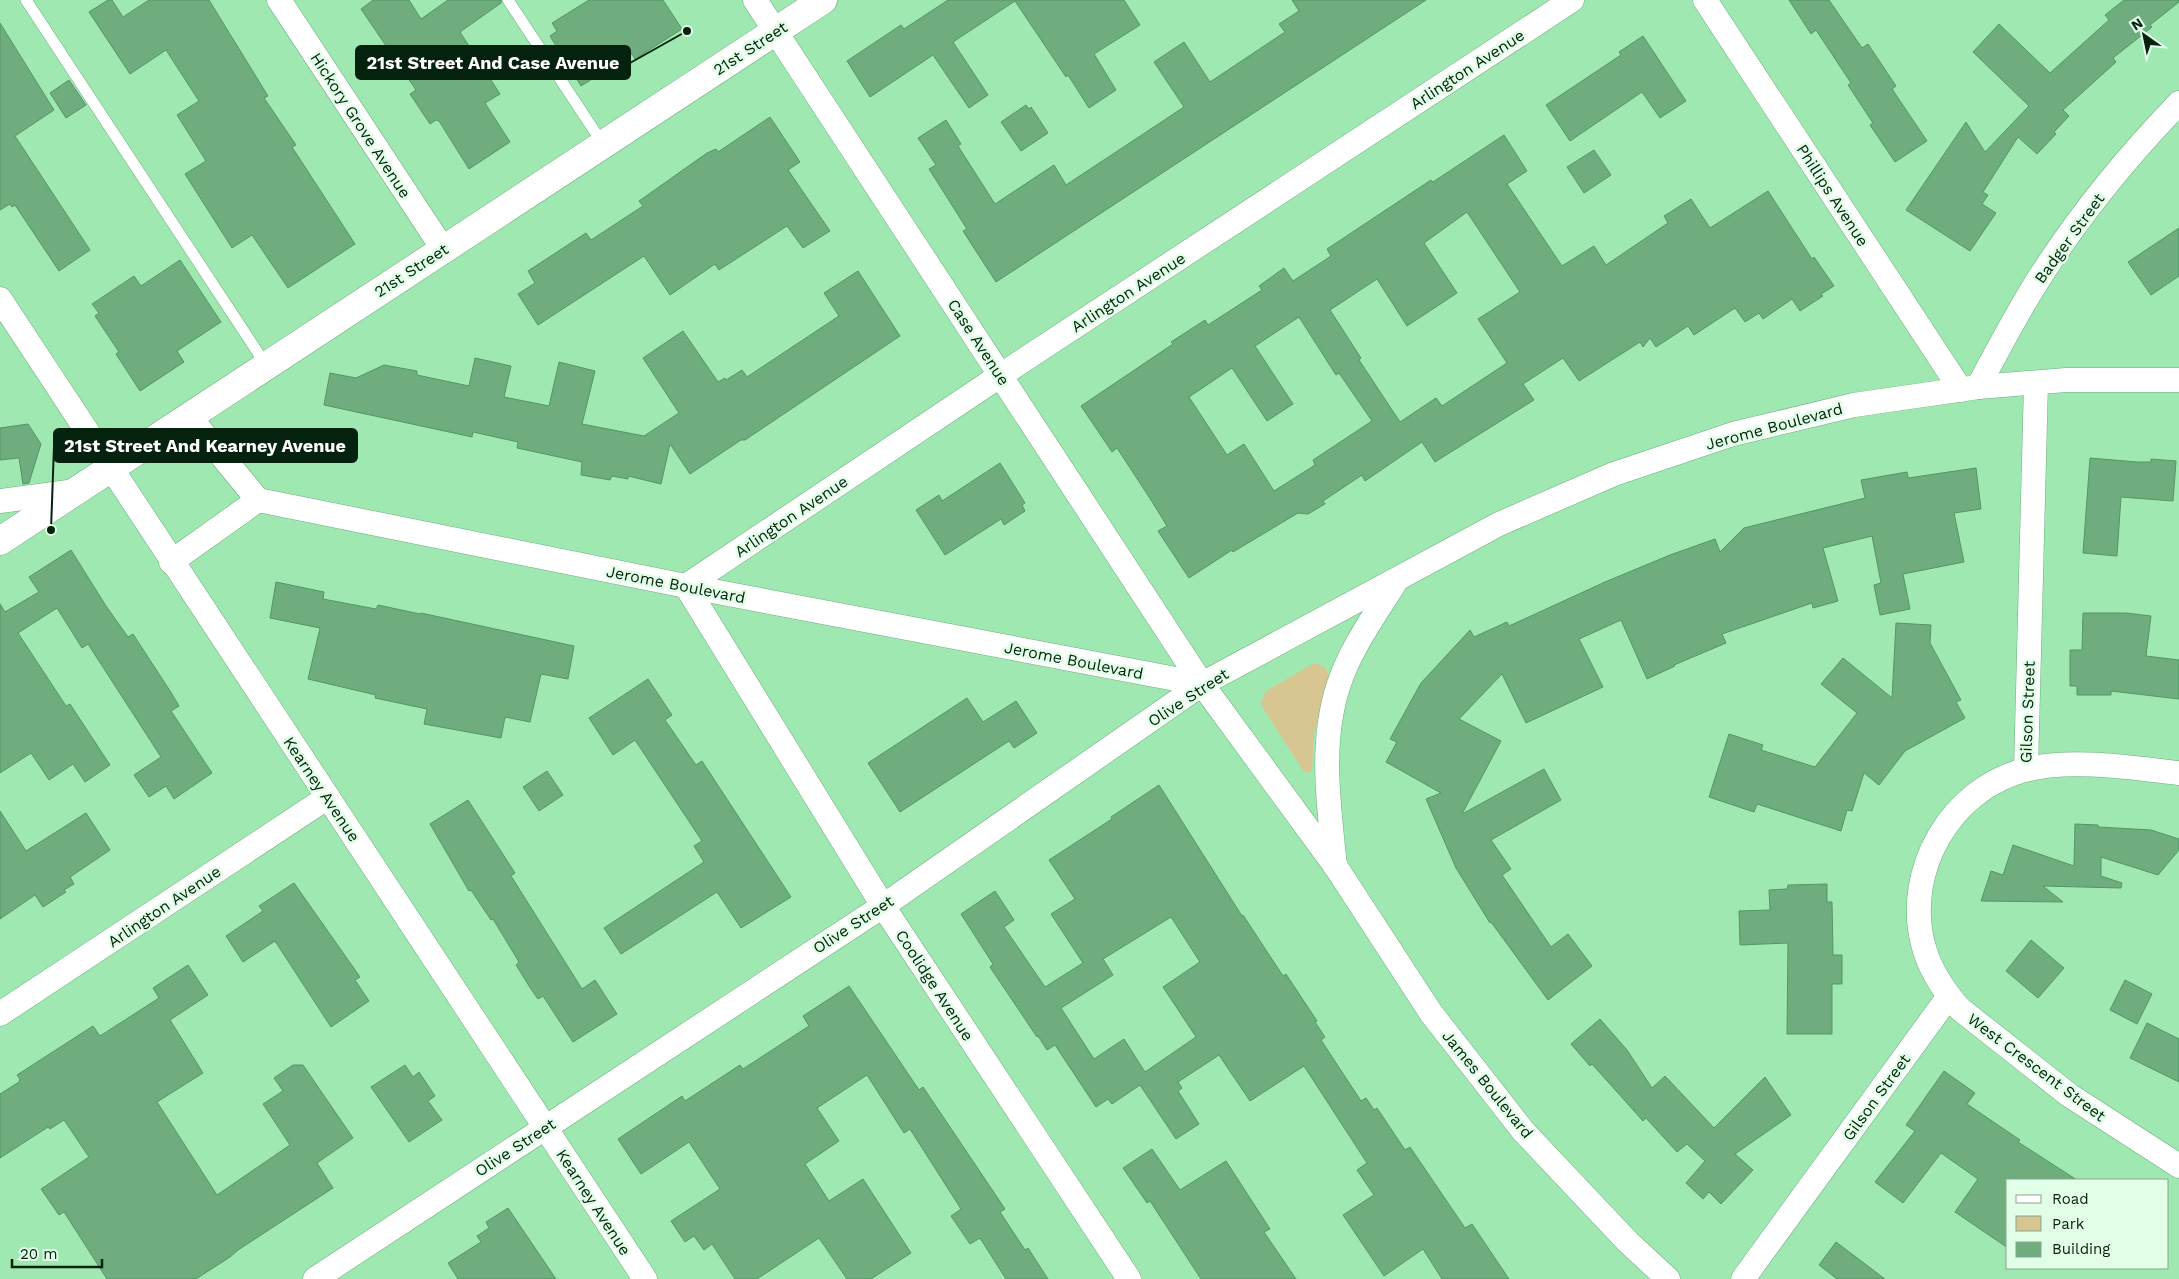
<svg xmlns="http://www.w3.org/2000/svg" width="2179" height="1279" font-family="'Work Sans',sans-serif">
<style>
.green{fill:#d8c692}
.building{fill:#6fad7e;stroke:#519764;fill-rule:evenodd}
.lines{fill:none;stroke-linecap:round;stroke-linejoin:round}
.service-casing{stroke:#69b07b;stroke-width:12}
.minor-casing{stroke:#69b07b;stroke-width:25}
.tertiary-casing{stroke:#69b07b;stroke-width:29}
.service{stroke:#fff;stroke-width:11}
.minor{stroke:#fff;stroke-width:24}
.tertiary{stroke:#fff;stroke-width:28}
.labels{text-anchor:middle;stroke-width:5;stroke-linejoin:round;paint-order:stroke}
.street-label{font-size:16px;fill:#04220e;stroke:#e1fee7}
.leader{fill:none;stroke:#04220e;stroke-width:2}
.callout-dot{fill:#04220e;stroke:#e1fee7;stroke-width:2}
.callout{fill:#04220e;stroke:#04220e;stroke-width:2}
.callout-label{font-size:18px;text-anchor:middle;font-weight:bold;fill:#fff}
</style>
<rect width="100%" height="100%" fill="#a0e8b1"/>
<path class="green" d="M1314,663L1325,667L1329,677L1314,734L1312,771L1307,773L1303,770L1264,710L1261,702L1266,691Z"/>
<g class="building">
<path d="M108,0H112L123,17L149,0H209L268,96L264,98L296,145L292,147L355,244L288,288L252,235L232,248L185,174L206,161L177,115L199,101L166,50L130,74L89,12Z"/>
<path d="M373,0H409L421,19L448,0H501V3L460,32L500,94L485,103L510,142L469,169L439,121L436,120L430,124L410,94L416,90L361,9Z"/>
<path d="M589,0H663L682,29L635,59L632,54L581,86L550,36L557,31L552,23Z"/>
<path d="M948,0H1124L1140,25L1094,54L1116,90L1089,108L1068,75L1066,77L1015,1L953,42L988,95L969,108L933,55L870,97L847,61L901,25L904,29Z"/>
<path d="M1292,0H1426L996,282L963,231L967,229L929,169L936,165L918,138L946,120L961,144L958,146L995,204L1054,165L1066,185L1184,107L1154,62L1184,42L1210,82L1285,32L1279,24L1299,11Z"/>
<path d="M1789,0H1829L1862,48L1868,44L1896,86L1892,89L1927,141L1895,162L1870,125L1873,123L1848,85L1851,83L1816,30L1811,34Z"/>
<path d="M2124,0H2179V2L2150,25L2152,27L2113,58L2116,62L2063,110L2069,116L2054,132L2056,134L2037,154L2018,137L1983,192L1988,195L1982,204L1996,213L1970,251L1906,210L1966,122L1985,152L2029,106L1973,52L1999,24L2050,73L2109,20L2105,15Z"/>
<path d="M0,23L54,110L15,136L90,250L59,271L15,205L12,207L10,204L0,210Z"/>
<path d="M1643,36L1686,101L1660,118L1642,92L1570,141L1546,105L1621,55L1619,52Z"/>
<path d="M69,80L86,105L66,118L50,93Z"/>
<path d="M1026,105L1029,109L1031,107L1048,133L1021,151L1001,122Z"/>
<path d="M770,117L800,162L788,170L830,231L803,248L787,226L719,270L715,264L670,295L644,256L538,325L518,294L535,283L528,271L586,233L591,240L643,206L639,201L707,153L716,149L718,152Z"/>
<path d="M1504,135L1527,171L1507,184L1562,266L1594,246L1606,265L1668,223L1664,216L1691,199L1710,228L1768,191L1812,259L1814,257L1834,286L1821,294L1823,296L1800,311L1792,299L1763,319L1759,313L1745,322L1735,308L1694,335L1688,326L1656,347L1650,338L1643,347L1640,342L1579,381L1563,358L1523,384L1534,400L1435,462L1422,442L1365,481L1362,475L1323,501L1325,504L1308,514L1298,513L1233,552L1232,550L1189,578L1158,531L1167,526L1151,500L1117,448L1112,452L1081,406L1173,344L1171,342L1205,320L1208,325L1262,290L1259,286L1284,268L1293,281L1331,256L1327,249L1431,180L1433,182ZM1467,212L1520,292L1478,319L1507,363L1442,406L1436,398L1400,422L1359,360L1361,358L1330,310L1377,279L1407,326L1457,293L1424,243ZM1299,317L1336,375L1339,373L1372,421L1313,460L1315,465L1274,491L1244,444L1227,455L1189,397L1232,368L1267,421L1293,404L1255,346Z"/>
<path d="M1594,150L1611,175L1584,193L1567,167Z"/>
<path d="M2179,228V276L2151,295L2128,262Z"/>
<path d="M180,260L221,322L177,351L184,362L140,391L116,354L119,352L95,316L99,313L92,304L134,276L141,286Z"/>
<path d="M858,271L900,336L745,440H741L690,474L670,444L661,484L628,476V479L612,476L610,480L581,475L582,462L517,448L518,442L473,432L472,437L324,405L330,373L356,378L384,365L417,371V375L469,386L475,358L511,366L504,397L549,406L559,362L595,371L582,424L644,436L679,413L643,358L683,331L718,382L725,378L726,380L742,370L747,377L839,316L824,293Z"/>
<path d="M28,424L41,444L29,483L23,484L19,458L0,460V428Z"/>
<path d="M2090,458L2137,462H2151V459L2176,461L2173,501L2121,497L2117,556L2083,553Z"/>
<path d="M1000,463L1025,503L1022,505L1025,511L1004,525L1001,519L945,555L916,510L939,495L942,501Z"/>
<path d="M1976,468L1981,509L1954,513L1964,562L1903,574L1910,609L1880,615L1874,585L1881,583L1872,536L1823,548L1838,601L1813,608L1812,603L1722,634L1726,643L1674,665L1675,666L1647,679L1621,620L1579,639L1603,687L1526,723L1502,674L1459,719L1501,741L1462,814L1544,769L1561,800L1491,840L1511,869L1502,875L1551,947L1568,934L1592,966L1548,1000L1491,922L1490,923L1456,868L1426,799L1441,793L1386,762L1397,742L1390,739L1421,683L1470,630L1474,637L1507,622L1509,626L1605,582L1670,555L1715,539L1720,552L1744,528L1865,498L1861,480L1907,472L1908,478Z"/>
<path d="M71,550L106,606L128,637L133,634L172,694L179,706L171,711L212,773L174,799L166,786L149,797L134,775L161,757L88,644L82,648L57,608L18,633L66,706L70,704L110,765L85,782L73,764L49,780L31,753L0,773V604L5,612L39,592L29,577Z"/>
<path d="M276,582L324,592L323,599L376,609L378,605L420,614L421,613L574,646L568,679L541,674L530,722L505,717L501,738L424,724L427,709L375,698L376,695L308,679L320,628L270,618Z"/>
<path d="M2083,613H2126L2151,616L2146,656L2179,660V699L2111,691V695H2077V686H2070V650H2082Z"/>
<path d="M1896,623L1931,625L1930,643L1961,700L1956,702L1965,718L1905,751L1879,785L1864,773L1852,811L1847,810L1841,831L1757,804L1754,812L1709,797L1729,734L1763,745L1761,750L1815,767L1857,713L1821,684L1843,658L1892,698Z"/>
<path d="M648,679L672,715L665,720L696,765L702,761L791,897L741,928L717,892L621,954L604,928L704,862L694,846L702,841L635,740L613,755L589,718Z"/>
<path d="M967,698L983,722L1016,701L1037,733L1014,748L1009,741L900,812L868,763Z"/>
<path d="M547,771L563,795L539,811L523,787Z"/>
<path d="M1159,785L1242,916L1243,915L1283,976L1286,974L1317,1021L1315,1022L1325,1037L1321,1040L1361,1101L1366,1098L1374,1110L1377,1108L1405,1150L1410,1147L1465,1228L1472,1224L1509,1279H1442L1423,1249L1384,1276L1343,1215L1374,1195L1357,1170L1367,1163L1304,1066L1250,1101L1219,1055L1178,1082L1182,1088L1178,1091L1199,1124L1176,1139L1140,1085L1112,1104L1108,1099L1096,1107L1055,1045L1047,1050L1038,1036L1037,1037L990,967L993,964L961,914L995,891L1014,920L1004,927L1045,987L1083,963L1051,914L1075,899L1049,860L1112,819L1111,817ZM1171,917L1200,962L1163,987L1196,1037L1145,1072L1124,1039L1094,1059L1061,1008L1113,975L1103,959Z"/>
<path d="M468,800L515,873L511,876L582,989L595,980L617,1014L573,1042L543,996L538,999L531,989L516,965L519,962L493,919L491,920L471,890L469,891L430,824Z"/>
<path d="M0,811L26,851L86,813L110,850L70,877L74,884L64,890L66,892L43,907L35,895L0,919Z"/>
<path d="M2075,824L2098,825V827L2151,830L2179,839V850L2158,875L2101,857V876L2122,883L2121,888L2043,886L2063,902L1981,901L1991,871L2003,875L2013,845L2074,866Z"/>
<path d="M294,883L360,977L355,980L369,1001L331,1027L275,941L243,962L226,936L263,911L259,906Z"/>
<path d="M1827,884V902H1832L1833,955H1842V984H1832V1034H1787L1788,943L1740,945L1739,911L1770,910L1769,890L1787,889L1788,885Z"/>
<path d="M2031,940L2064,968L2038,998L2006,971Z"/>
<path d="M188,965L208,995L170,1020L203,1073L157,1102L217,1195L290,1145L263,1104L283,1091L274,1078L293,1065H303L353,1138L317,1163L333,1188L238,1250L230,1257L196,1279H107L64,1212L59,1215L41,1189L89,1157L64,1120L50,1129L48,1127L0,1158V1094L19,1082L20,1079L17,1075L93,1026L100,1036L159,998L153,988Z"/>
<path d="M2125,980L2152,994L2137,1024L2110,1010Z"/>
<path d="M849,986L919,1090L923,1087L954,1133L1005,1209L1000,1212L1025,1250L1028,1248L1048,1279H1006L980,1238L970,1244L951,1216L961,1209L910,1129L904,1133L867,1075L817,1108L839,1141L805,1164L829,1201L863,1179L911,1253L871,1279H847L819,1238L757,1279H735L712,1244L704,1250L694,1236L685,1242L671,1221L720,1189L689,1142L641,1174L618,1139L682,1096L685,1101L740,1065L743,1069L809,1026L803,1016Z"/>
<path d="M1600,1019L1627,1050L1652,1088L1665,1076L1714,1128L1765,1077L1791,1115L1735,1154L1753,1170L1721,1204L1709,1192L1703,1199L1686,1183L1705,1161L1687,1144L1677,1152L1646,1118L1643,1121L1592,1064L1590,1066L1571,1044Z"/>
<path d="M2147,1023L2179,1039V1082L2130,1058Z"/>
<path d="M405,1065L413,1077L419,1072L435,1096L428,1101L442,1120L409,1142L371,1087Z"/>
<path d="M1944,1071L1975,1093L1967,1104L2020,1140L2018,1142L2077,1180H2008V1248L1955,1212L1978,1179L1941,1153L1903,1203L1875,1182L1915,1131L1906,1125Z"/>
<path d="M1152,1149L1180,1190L1226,1161L1270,1229L1264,1232L1296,1279H1201L1150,1201L1147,1203L1123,1168Z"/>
<path d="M508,1208L556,1279H458L448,1263L481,1242L477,1236L489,1228L486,1222Z"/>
<path d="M1836,1242L1885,1279H1837L1819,1265Z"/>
</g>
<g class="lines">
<g class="service-casing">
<g id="service">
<path d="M26,0L266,365"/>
<path d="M508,0L603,144"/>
</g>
</g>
<g class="minor-casing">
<g id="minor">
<path d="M279,0L443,249"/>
<path d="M755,0L1202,684L1336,867L1431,1013L1524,1132L1628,1242L1668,1279"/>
<path d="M1705,0L1961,390"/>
<path d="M0,299L645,1279"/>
<path d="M1978,387C1995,355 2012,323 2030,293C2072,224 2123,161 2179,103"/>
<path d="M189,416L258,500L686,586L1202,684"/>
<path d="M0,501L76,491"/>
<path d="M171,562L258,500"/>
<path d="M2026,769L2036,383"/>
<path d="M2179,773C2133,768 2070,758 2025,770C1951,789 1904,870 1923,944C1929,968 1944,991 1960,1009L2069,1095L2179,1166"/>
<path d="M1335,866C1329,806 1319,743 1339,684C1351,647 1376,614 1396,581"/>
<path d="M0,1014L328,797"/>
<path d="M315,1279L883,906L1202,684L1499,524L1614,474L1733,434L1854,405L1978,387L2066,380H2179"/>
<path d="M1129,1279L883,906L686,586L1001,375L1572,0"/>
<path d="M1743,1279L1949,996"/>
</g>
</g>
<g class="tertiary-casing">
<path id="tertiary" d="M0,541L823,0"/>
</g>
<use href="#service" class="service"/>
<use href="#minor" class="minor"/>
<use href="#tertiary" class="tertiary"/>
</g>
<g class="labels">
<g class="street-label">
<text transform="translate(750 48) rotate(-33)" y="6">21st Street</text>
<text transform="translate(1467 69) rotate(-33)" y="6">Arlington Avenue</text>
<text transform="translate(361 125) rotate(57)" y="6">Hickory Grove Avenue</text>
<text transform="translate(1833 195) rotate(57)" y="6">Phillips Avenue</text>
<text transform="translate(2069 238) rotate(-54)" y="6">Badger Street</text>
<text transform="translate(411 270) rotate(-33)" y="6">21st Street</text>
<text transform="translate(1128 292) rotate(-33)" y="6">Arlington Avenue</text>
<text transform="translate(979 342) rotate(57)" y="6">Case Avenue</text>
<text transform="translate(1774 426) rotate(-15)" y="6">Jerome Boulevard</text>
<text transform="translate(791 516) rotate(-34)" y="6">Arlington Avenue</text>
<text transform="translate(676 584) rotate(11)" y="6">Jerome Boulevard</text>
<text transform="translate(1074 660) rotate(11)" y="6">Jerome Boulevard</text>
<text transform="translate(1188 697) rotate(-33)" y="6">Olive Street</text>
<text transform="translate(2027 712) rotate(-88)" y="6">Gilson Street</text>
<text transform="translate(322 789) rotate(56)" y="6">Kearney Avenue</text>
<text transform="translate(164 906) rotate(-34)" y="6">Arlington Avenue</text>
<text transform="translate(853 924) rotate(-33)" y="6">Olive Street</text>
<text transform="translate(935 985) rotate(57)" y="6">Coolidge Avenue</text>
<text transform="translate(2037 1067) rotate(37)" y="6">West Crescent Street</text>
<text transform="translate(1488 1084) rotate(51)" y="6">James Boulevard</text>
<text transform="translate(1876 1097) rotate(-54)" y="6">Gilson Street</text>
<text transform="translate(515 1147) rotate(-33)" y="6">Olive Street</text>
<text transform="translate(594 1202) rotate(57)" y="6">Kearney Avenue</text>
</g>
</g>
<path class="leader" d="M687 31L630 63M51 530L54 446"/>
<g class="callout-dot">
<circle cx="687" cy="31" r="5"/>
<circle cx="51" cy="530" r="5"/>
</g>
<g class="callout">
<rect x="356" y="46" width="274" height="33" rx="5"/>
<rect x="54" y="429" width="303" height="33" rx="5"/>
</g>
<g class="callout-label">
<text x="493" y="69">21st Street And Case Avenue</text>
<text x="205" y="452">21st Street And Kearney Avenue</text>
</g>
<rect x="2006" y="1179" width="162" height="90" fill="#e1fee7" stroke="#89a690"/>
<rect x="2016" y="1195" width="25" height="8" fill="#ffffff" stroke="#89a690"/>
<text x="2052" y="1204" font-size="15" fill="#04220e">Road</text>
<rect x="2016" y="1216" width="25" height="15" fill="#d8c692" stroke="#89a690"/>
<text x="2052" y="1229" font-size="15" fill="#04220e">Park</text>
<rect x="2016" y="1242" width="25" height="15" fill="#6fad7e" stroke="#89a690"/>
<text x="2052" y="1254" font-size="15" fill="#04220e">Building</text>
<g transform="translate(2144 35) rotate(327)" stroke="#e1fee7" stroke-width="4" paint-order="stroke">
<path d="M0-4L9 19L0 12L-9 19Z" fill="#04220e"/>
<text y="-8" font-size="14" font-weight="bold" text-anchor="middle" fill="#04220e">N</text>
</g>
<path d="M12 1259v8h90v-8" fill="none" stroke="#04220e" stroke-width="2.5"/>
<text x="20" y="1259" font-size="15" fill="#04220e" stroke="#e1fee7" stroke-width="4" paint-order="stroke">20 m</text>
</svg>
